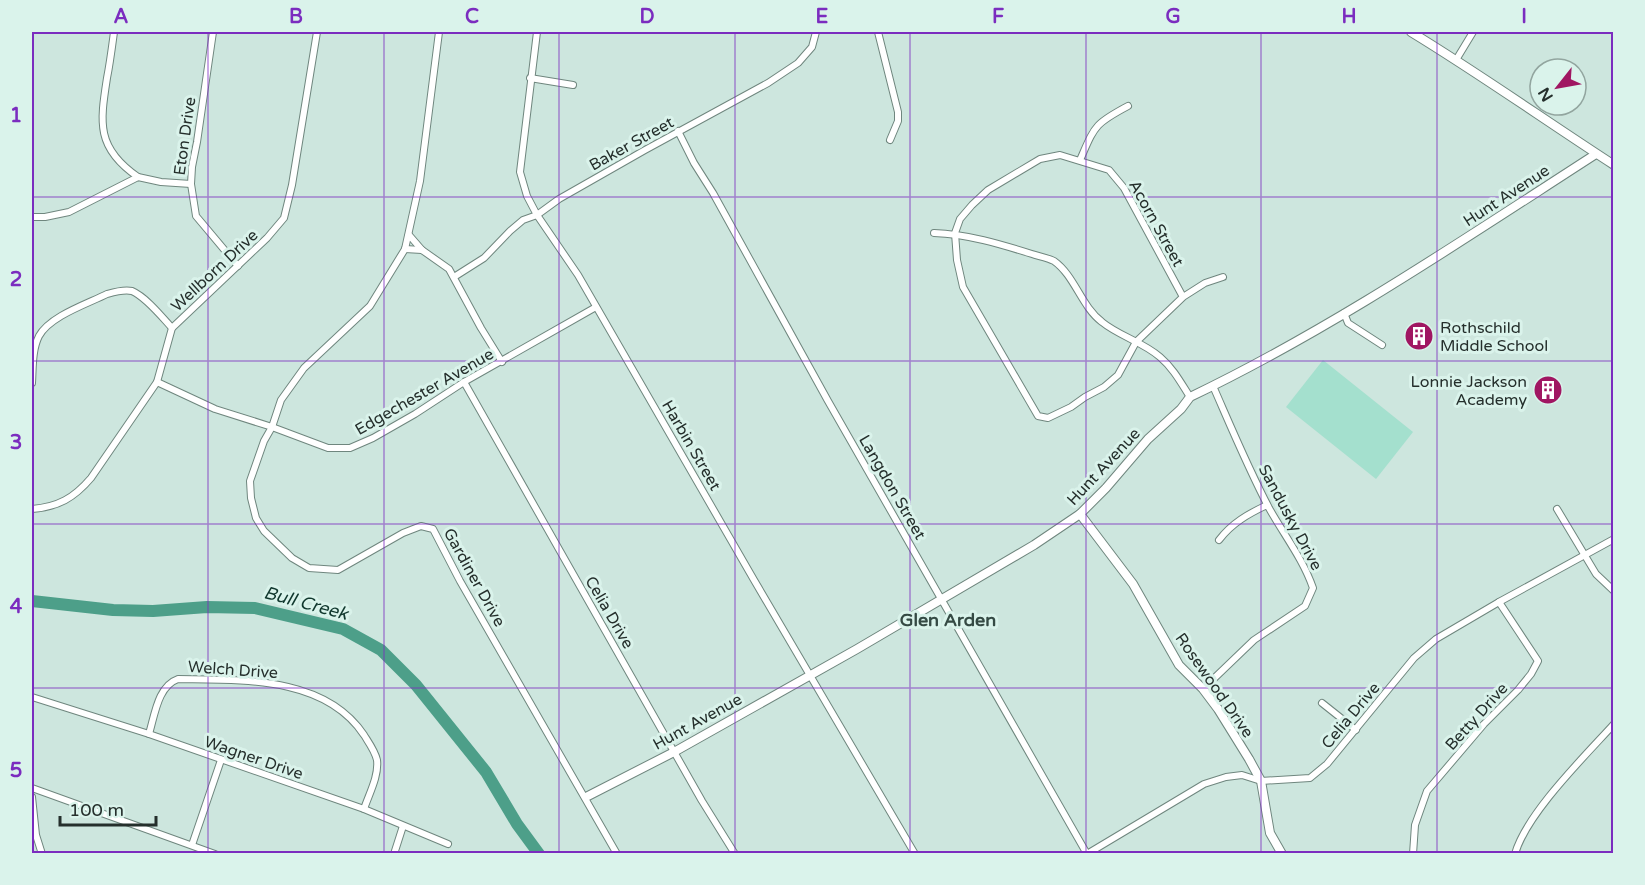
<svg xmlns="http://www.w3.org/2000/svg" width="1645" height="885" font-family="'Varela Round',sans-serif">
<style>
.green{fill:#a4e0ce}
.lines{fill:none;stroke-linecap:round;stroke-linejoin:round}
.river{stroke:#4d9f89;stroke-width:12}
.street-casing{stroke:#6f867e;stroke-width:8}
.secondary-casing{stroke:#6f867e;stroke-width:10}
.street{stroke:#fff;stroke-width:6}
.secondary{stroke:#fff;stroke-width:8}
.grid{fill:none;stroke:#7b2cbf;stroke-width:1.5;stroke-opacity:0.55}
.labels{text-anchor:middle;stroke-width:6;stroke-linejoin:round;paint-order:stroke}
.street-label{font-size:16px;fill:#252f2c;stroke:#daf3eb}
.poi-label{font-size:16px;fill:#252f2c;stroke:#daf3eb;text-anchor:start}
.water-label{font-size:18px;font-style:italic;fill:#11382e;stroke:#daf3eb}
.neighbourhood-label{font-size:18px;font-weight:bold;fill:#354a44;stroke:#daf3eb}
.neatline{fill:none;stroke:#7b2cbf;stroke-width:2}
.grid-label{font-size:20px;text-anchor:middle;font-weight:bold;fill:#7b2cbf}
</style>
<rect width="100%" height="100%" fill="#cde6de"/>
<path class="green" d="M1323,360L1413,432L1376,479L1286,407Z"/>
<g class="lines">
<path class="river" d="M32,601L113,610L153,611L207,607L255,608L343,629L381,650L416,685L486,772L517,824L539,854"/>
<g class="street-casing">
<g id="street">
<path d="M114,32C112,47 110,63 107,78C100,123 96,148 138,177"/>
<path d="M213,32L197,142L192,167L191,184L196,216L238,266"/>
<path d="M439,32L420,181L405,249L370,306L304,368L281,400L272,427L264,441L250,481L251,498L256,518L264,531L292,558L309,568L338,570L403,533L421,526L433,529L460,581L617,854"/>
<path d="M537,32L520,172L527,196L537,215L578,275L754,580L915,854"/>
<path d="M878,32L898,112V121L890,140"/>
<path d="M1456,60L1473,32"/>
<path d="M530,78L573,85"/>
<path d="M678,131L694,163L713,193L828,401L1087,854L1204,784L1226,777L1242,775L1261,781L1310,778L1327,764L1414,658L1436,639L1499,602L1614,539"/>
<path d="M1080,160C1095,126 1094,124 1128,106"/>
<path d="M32,217H45L69,212L138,177L161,182L191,184"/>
<path d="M934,233C967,234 1000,244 1032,254C1038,256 1048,258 1054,261C1075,276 1081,306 1102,322C1119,336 1143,342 1160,357C1173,368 1181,383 1190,397"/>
<path d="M409,235L422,250"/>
<path d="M405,249L422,250L449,269L481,328L502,362"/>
<path d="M454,277L484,258L510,231L523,220L537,215L559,199L645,150L768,83L798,63L812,47L816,32"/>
<path d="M1183,297L1124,188L1109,170L1060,155L1040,159L988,190L972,205L960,219L955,233L957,260L963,287L1038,416L1048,418L1071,407L1085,397L1104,387L1118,375L1136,342L1183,297L1205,283L1223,277"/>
<path d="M1344,313L1348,323L1382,345"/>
<path d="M157,382L215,409L272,427L328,448H350L373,438L415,414L464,382L596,307"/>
<path d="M464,382L702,801L735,854"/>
<path d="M32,383C33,367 32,350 39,336C50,316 87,304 107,294C114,292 124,289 132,291C146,297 162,317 172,328"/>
<path d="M32,509C58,507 74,498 91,478L157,382L172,328L267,238L284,218L292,185L317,32"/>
<path d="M1557,509L1596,574L1614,591"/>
<path d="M1219,540C1232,523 1248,514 1267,505"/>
<path d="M1203,689L1254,640L1305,606L1313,588C1303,559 1284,535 1269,508C1248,468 1231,427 1213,386"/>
<path d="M32,697L149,734L364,809L448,844"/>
<path d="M1322,703L1356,730"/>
<path d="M149,734C155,714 158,686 178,679C242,680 325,676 364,735C369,743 375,751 377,760C379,776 369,794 364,809"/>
<path d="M32,788L215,854"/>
<path d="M32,797L36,835L42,854"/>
<path d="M192,845L221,760"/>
<path d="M394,854L403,826"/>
<path d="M1413,854L1415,825L1427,791L1484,724L1518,690L1531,674L1538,661L1499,602"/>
<path d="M1515,854C1526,814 1585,756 1614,724"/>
</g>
</g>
<g class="secondary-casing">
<g id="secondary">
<path d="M1411,32C1480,74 1546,121 1614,165"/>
<path d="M1080,514L1133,584L1179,665L1203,689L1218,709L1249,759L1261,781L1270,833L1282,854"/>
<path d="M586,797L674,752L857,649L1034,545L1080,514L1106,488L1148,439L1181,409L1190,397C1332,329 1464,239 1596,154"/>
</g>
</g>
<use href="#street" class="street"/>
<use href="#secondary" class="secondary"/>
</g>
<path class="grid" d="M208,32V854M384,32V854M559,32V854M735,32V854M910,32V854M1086,32V854M1261,32V854M1437,32V854M32,197H1614M32,361H1614M32,524H1614M32,688H1614"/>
<defs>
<g id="building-disc" transform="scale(1.5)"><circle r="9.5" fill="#a01662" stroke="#daf3eb"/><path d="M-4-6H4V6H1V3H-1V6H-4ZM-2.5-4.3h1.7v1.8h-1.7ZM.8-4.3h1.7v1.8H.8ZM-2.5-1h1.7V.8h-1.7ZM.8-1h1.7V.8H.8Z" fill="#fff"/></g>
</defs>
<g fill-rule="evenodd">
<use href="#building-disc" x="1419" y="336"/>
<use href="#building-disc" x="1548" y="390"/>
</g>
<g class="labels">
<g class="street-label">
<text transform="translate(184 136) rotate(-82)" y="6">Eton Drive</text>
<text transform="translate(631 143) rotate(-29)" y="6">Baker Street</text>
<text transform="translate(1506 195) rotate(-33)" y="6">Hunt Avenue</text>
<text transform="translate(1157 223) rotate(61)" y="6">Acorn Street</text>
<text transform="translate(214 270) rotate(-43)" y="6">Wellborn Drive</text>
<text transform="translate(424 391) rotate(-30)" y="6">Edgechester Avenue</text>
<text transform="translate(692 445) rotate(60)" y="6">Harbin Street</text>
<text transform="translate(1103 466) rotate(-47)" y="6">Hunt Avenue</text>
<text transform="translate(893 487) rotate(60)" y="6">Langdon Street</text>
<text transform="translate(1291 517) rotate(62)" y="6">Sandusky Drive</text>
<text transform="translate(475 577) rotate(61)" y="6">Gardiner Drive</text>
<text transform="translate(610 612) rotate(60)" y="6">Celia Drive</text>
<text transform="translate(233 669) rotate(4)" y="6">Welch Drive</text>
<text transform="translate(1215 685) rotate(55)" y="6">Rosewood Drive</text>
<text transform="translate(1350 715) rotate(-50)" y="6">Celia Drive</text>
<text transform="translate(1476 716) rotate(-48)" y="6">Betty Drive</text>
<text transform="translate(697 721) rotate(-29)" y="6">Hunt Avenue</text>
<text transform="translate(254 757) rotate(19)" y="6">Wagner Drive</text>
</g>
<g class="poi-label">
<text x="1440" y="333">Rothschild<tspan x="1440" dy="18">Middle School</tspan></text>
<text x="1527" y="387" text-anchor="end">Lonnie Jackson<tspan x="1527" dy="18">Academy</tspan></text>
</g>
<g class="water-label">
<text transform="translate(306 603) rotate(15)" y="6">Bull Creek</text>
</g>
<g class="neighbourhood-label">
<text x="948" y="626">Glen Arden</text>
</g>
</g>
<rect width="1645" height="885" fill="none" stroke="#daf3eb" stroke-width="66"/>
<g transform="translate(1558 87) rotate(239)"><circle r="28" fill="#daf3eb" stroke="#92a59f" stroke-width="1.5"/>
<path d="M0-4.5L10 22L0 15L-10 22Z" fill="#a01662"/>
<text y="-9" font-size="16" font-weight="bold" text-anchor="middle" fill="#252f2c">N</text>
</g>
<path d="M60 816v9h96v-9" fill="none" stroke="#252f2c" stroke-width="3"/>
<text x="69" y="816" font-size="18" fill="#252f2c" stroke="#daf3eb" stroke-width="4.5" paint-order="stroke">100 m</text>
<rect x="33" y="33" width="1579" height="819" class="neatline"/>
<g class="grid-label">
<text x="121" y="23">A</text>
<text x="296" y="23">B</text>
<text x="472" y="23">C</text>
<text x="647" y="23">D</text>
<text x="822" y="23">E</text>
<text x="998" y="23">F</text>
<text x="1173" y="23">G</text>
<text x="1349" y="23">H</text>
<text x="1524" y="23">I</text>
<text x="16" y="122">1</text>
<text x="16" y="286">2</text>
<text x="16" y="449">3</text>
<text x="16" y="613">4</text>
<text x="16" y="777">5</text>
</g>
</svg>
